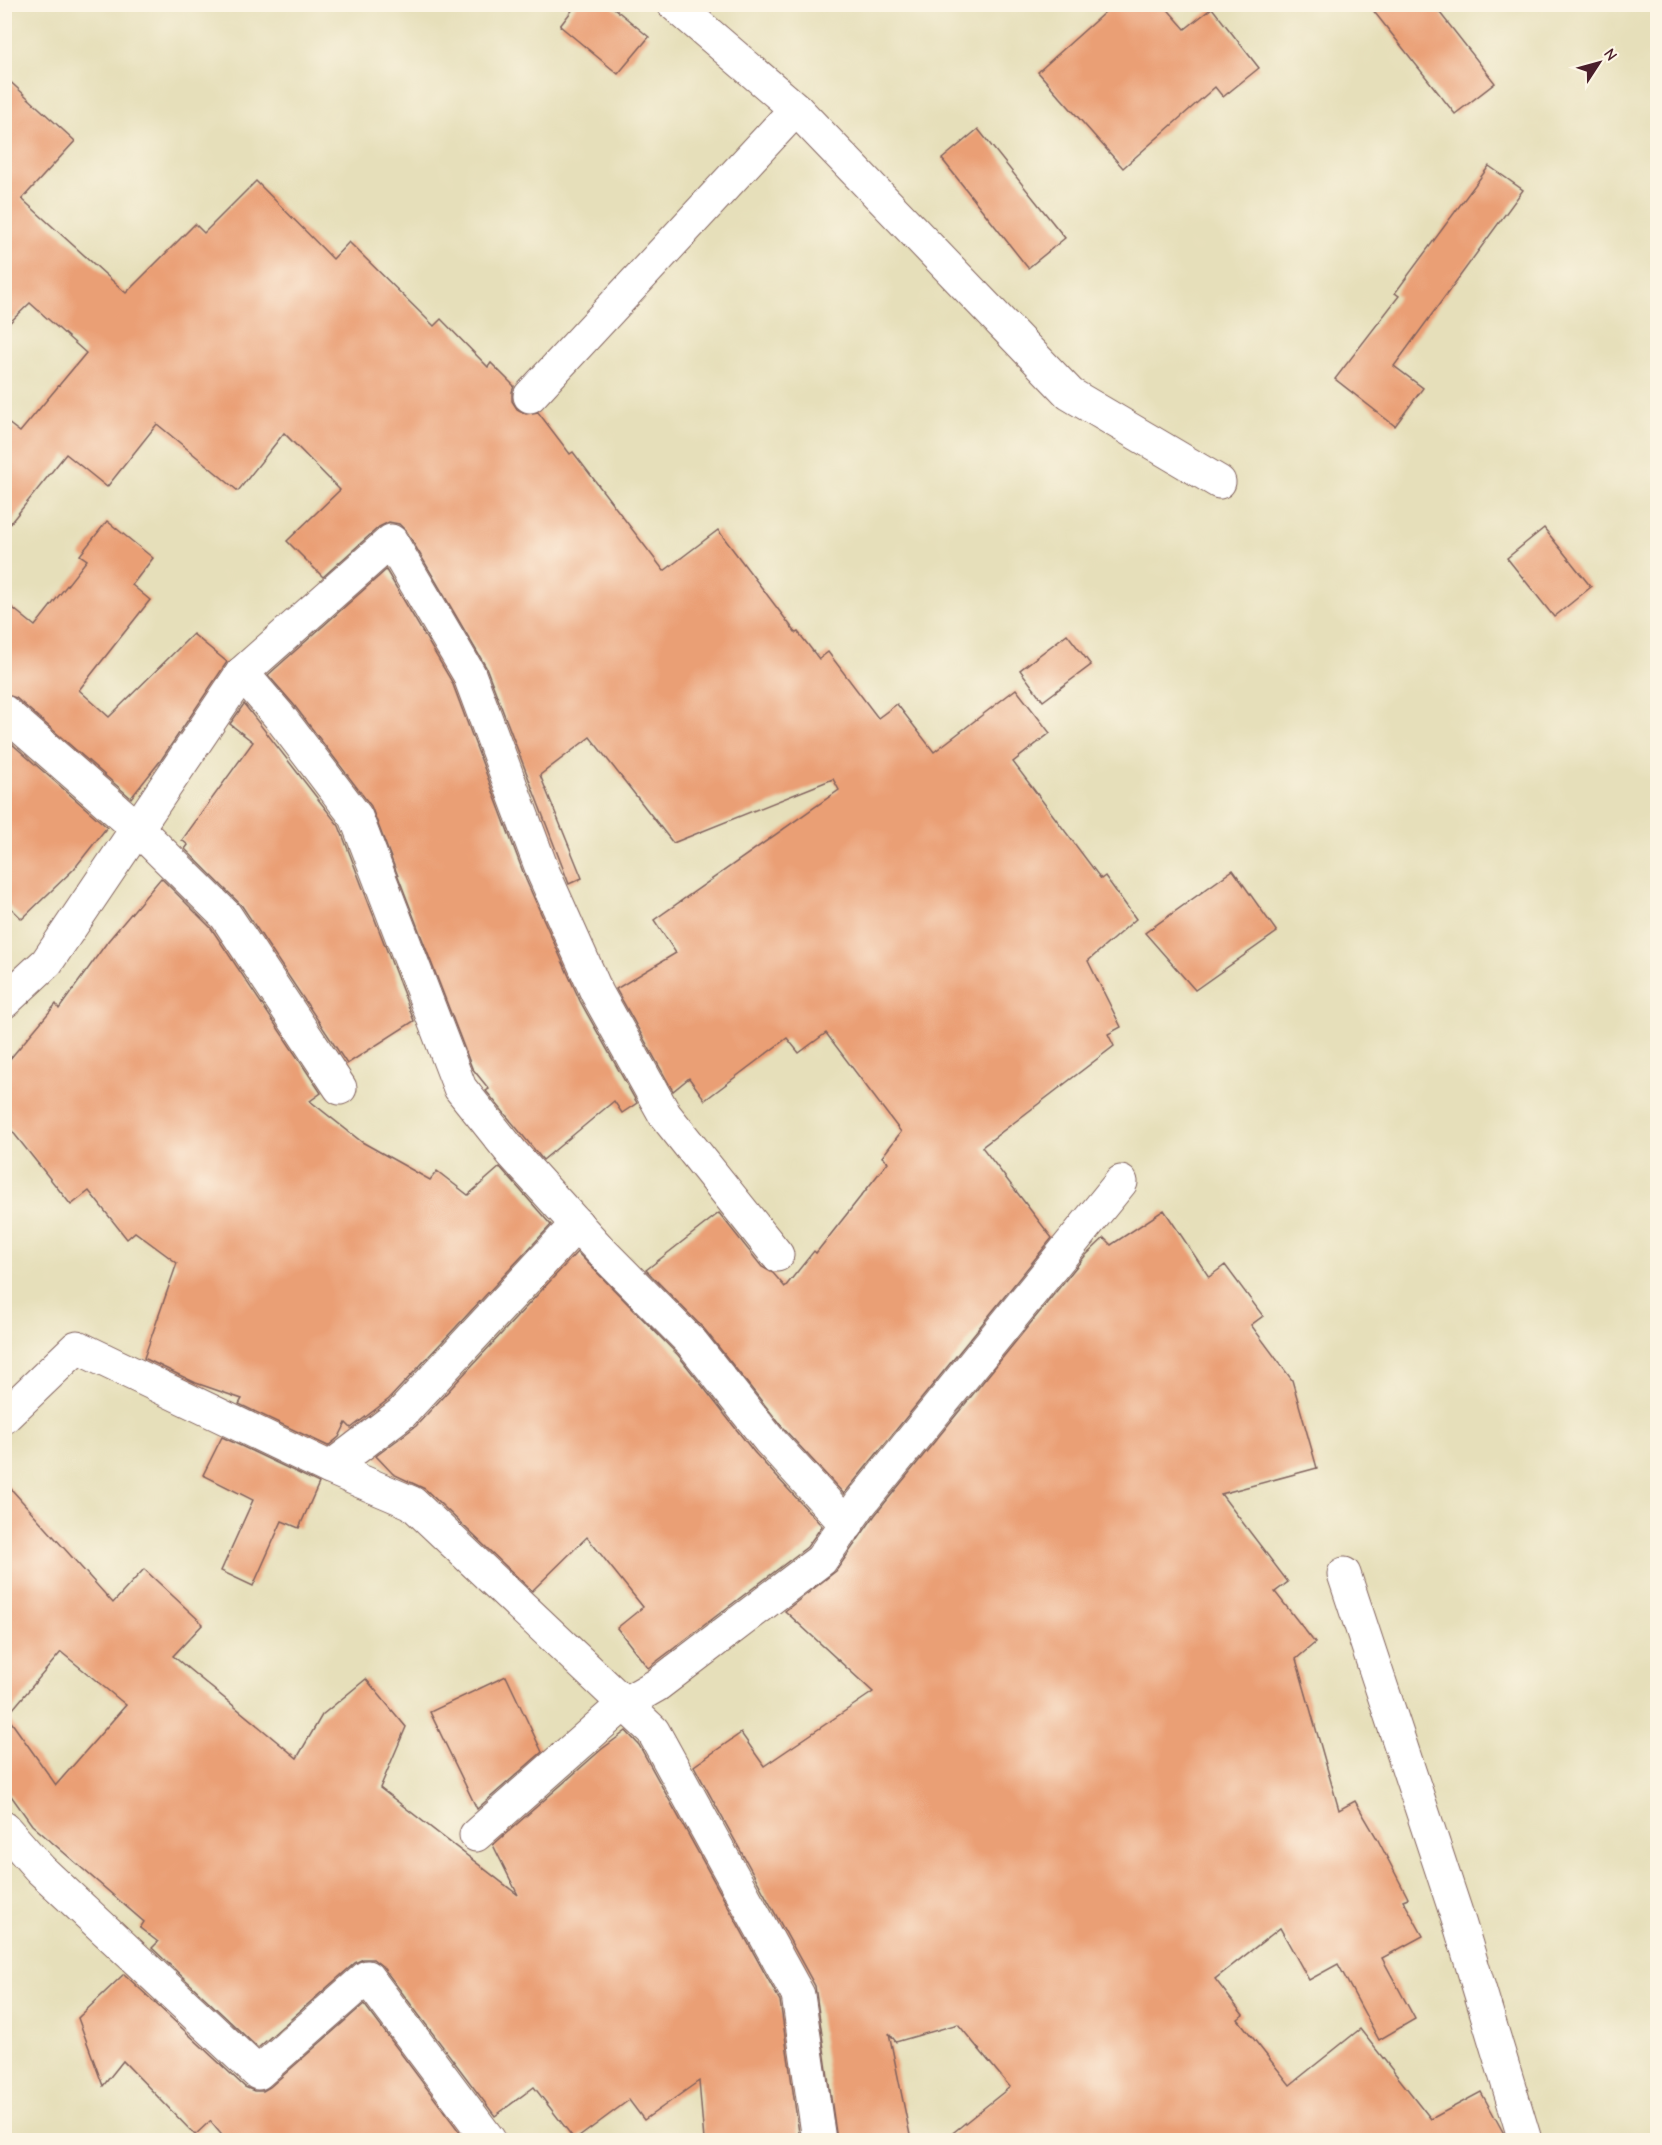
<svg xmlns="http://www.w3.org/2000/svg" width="1662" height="2145" font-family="'Comic Neue',sans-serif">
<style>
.building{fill:#ea9f75;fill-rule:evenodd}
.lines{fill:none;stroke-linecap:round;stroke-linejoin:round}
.minor-casing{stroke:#81625d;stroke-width:35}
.minor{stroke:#fff;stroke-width:33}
</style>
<rect width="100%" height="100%" fill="#fcf5e5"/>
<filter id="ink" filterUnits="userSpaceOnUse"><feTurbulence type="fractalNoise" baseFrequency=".0167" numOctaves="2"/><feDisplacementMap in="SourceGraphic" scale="12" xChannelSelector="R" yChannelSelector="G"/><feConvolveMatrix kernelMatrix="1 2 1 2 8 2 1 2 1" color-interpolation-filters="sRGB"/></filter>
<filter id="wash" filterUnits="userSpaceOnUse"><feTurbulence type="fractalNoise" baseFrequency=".008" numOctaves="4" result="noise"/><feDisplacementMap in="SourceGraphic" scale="24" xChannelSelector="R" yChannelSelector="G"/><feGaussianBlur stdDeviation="1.35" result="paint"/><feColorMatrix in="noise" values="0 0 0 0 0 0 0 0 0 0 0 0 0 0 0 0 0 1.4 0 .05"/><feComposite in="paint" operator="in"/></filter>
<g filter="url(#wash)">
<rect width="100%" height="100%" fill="#e6dfba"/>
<g id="blocks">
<g class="building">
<path d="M577,4H609L649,37L618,74L560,26Z"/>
<path d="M1114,4H1163L1185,29L1212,8L1259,68L1223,97L1215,87L1123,168L1038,72Z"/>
<path d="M1368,4H1433L1495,83L1455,114Z"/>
<path d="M4,76L75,141L22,199L126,293L195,224L204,233L256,181L333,259L349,242L434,326L441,319L488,367L491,363L514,386L512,392V401L517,409L526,414L538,412L570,454L573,452L664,571L718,530L796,633L798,632L819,659L828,652L878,718L897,704L934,752L1016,689L1050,733L1013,762L1101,879L1105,876L1136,919L1088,961L1121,1027L1108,1034L1114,1046L982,1147L1052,1238L844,1494L783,1428L705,1330L646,1270L719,1213L762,1267L773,1273L785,1287L814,1251L816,1253L888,1162L882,1157L901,1132L826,1033L799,1053L787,1038L705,1100L689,1078L673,1091L616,989L676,953L654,920L839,790L833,779L673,843L590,737L540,775L582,878L569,884L486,667L407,532L399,524L389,522L379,527L323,577L287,541L340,490L284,433L238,491L157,424L107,487L66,454L4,531V420L20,432L86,353L30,303L4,328Z"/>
<path d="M978,129L1065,238L1028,268L942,159Z"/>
<path d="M1489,166L1523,190L1394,366L1423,388L1395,426L1335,379L1399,296L1395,293Z"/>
<path d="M107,521L153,558L132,585L150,600L79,690L109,717L193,634L227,662L161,760L131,798L16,698L4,694V601L35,626L87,560L80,555Z"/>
<path d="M1544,528L1591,587L1554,617L1507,558Z"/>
<path d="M386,570L452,682L526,880L580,1001L637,1103L622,1113L614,1101L543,1160L486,1091L489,1089L472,1068L371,806L294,705L268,675Z"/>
<path d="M1067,634L1091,665L1043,701L1020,670Z"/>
<path d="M244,704L339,826L414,1021L347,1064L242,906L185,849L188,845L182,840L253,742L230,724Z"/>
<path d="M4,737L107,827L74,869L22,919L4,901Z"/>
<path d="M1233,870L1277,932L1195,990L1145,933Z"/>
<path d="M161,878L211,928L321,1093L310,1101L362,1142L430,1180L437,1171L468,1195L500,1167L551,1225L389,1399L351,1428L346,1423L339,1437L328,1446L239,1404L242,1399L196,1383L144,1358L177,1263L135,1232L127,1239L89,1191L71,1205L4,1121V1066L56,1004L59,1009L108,941Z"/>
<path d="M1164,1210L1209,1277L1225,1265L1263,1316L1251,1325L1292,1380L1317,1468L1221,1494L1288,1582L1275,1592L1315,1643L1296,1659L1339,1810L1355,1801L1378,1840L1408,1898L1403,1900L1423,1936L1382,1958L1415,2019L1379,2040L1338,1964L1309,1980L1280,1928L1215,1979L1243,2015L1238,2019L1290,2085L1360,2029L1431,2119L1481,2092L1503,2132L1506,2140H944L1010,2087L958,2024L896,2042L889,2033L911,2140H837L815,1986L694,1766L741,1733L764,1766L873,1692L785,1611L836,1571L875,1515L1085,1256L1104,1238L1111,1245Z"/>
<path d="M577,1252L678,1355L754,1452L822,1526L807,1547L648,1668L617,1628L643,1607L587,1537L532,1591L425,1489L393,1474L376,1456L416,1426Z"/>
<path d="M222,1437L319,1483L299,1528L282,1521L253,1586L221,1571L253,1500L203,1475Z"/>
<path d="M4,1481L113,1603L144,1569L203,1624L173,1656L297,1758L322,1715L366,1679L406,1727L380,1788L518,1895L493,1845L602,1749L626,1731L639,1745L780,2001L800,2140H704L699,2081L644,2120L629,2100L575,2140L534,2087L495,2116L382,1966L373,1959H363L355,1963L258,2048L152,1948L158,1942L140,1928L144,1922L32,1825L4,1786ZM61,1652L126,1705L56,1785L7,1716Z"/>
<path d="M506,1676L542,1752L477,1809L430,1712Z"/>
<path d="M124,1974L245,2087L254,2091H263L270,2087L364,2004L464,2138L461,2140H226L210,2121L195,2135L123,2061L103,2086L78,2018Z"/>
</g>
</g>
</g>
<g filter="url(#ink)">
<use href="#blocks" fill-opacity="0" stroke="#81625d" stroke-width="1.5"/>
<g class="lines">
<g class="minor-casing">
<g id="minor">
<path d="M674,4L796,109L1070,394L1219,482"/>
<path d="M530,396L796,109"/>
<path d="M242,673L279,716L356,817L460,1088L512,1153L600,1250L692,1343L769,1440L847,1525"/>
<path d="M4,712L137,828L226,916L340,1088"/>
<path d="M4,1002L47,962L242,673L391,541L469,674L543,872L597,993L665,1115L777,1255"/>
<path d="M4,1417L77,1347L330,1468L412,1503L653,1731L798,1995L819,2140"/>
<path d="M330,1468L402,1413L577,1224"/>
<path d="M1344,1574L1460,1925L1525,2140"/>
<path d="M4,1828L40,1869L258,2073L367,1977L489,2140"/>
<path d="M476,1835L624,1704L657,1685L821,1560L860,1504L1121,1182"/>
</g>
</g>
<use href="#minor" class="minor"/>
</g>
</g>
<rect width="1662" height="2145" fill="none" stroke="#fcf5e5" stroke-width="24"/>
<g transform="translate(1599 63) rotate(54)" stroke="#fcf5e5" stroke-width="4.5" paint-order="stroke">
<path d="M0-4.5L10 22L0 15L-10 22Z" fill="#4a1f2b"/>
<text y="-9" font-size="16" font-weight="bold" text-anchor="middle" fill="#4a1f2b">N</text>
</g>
</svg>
